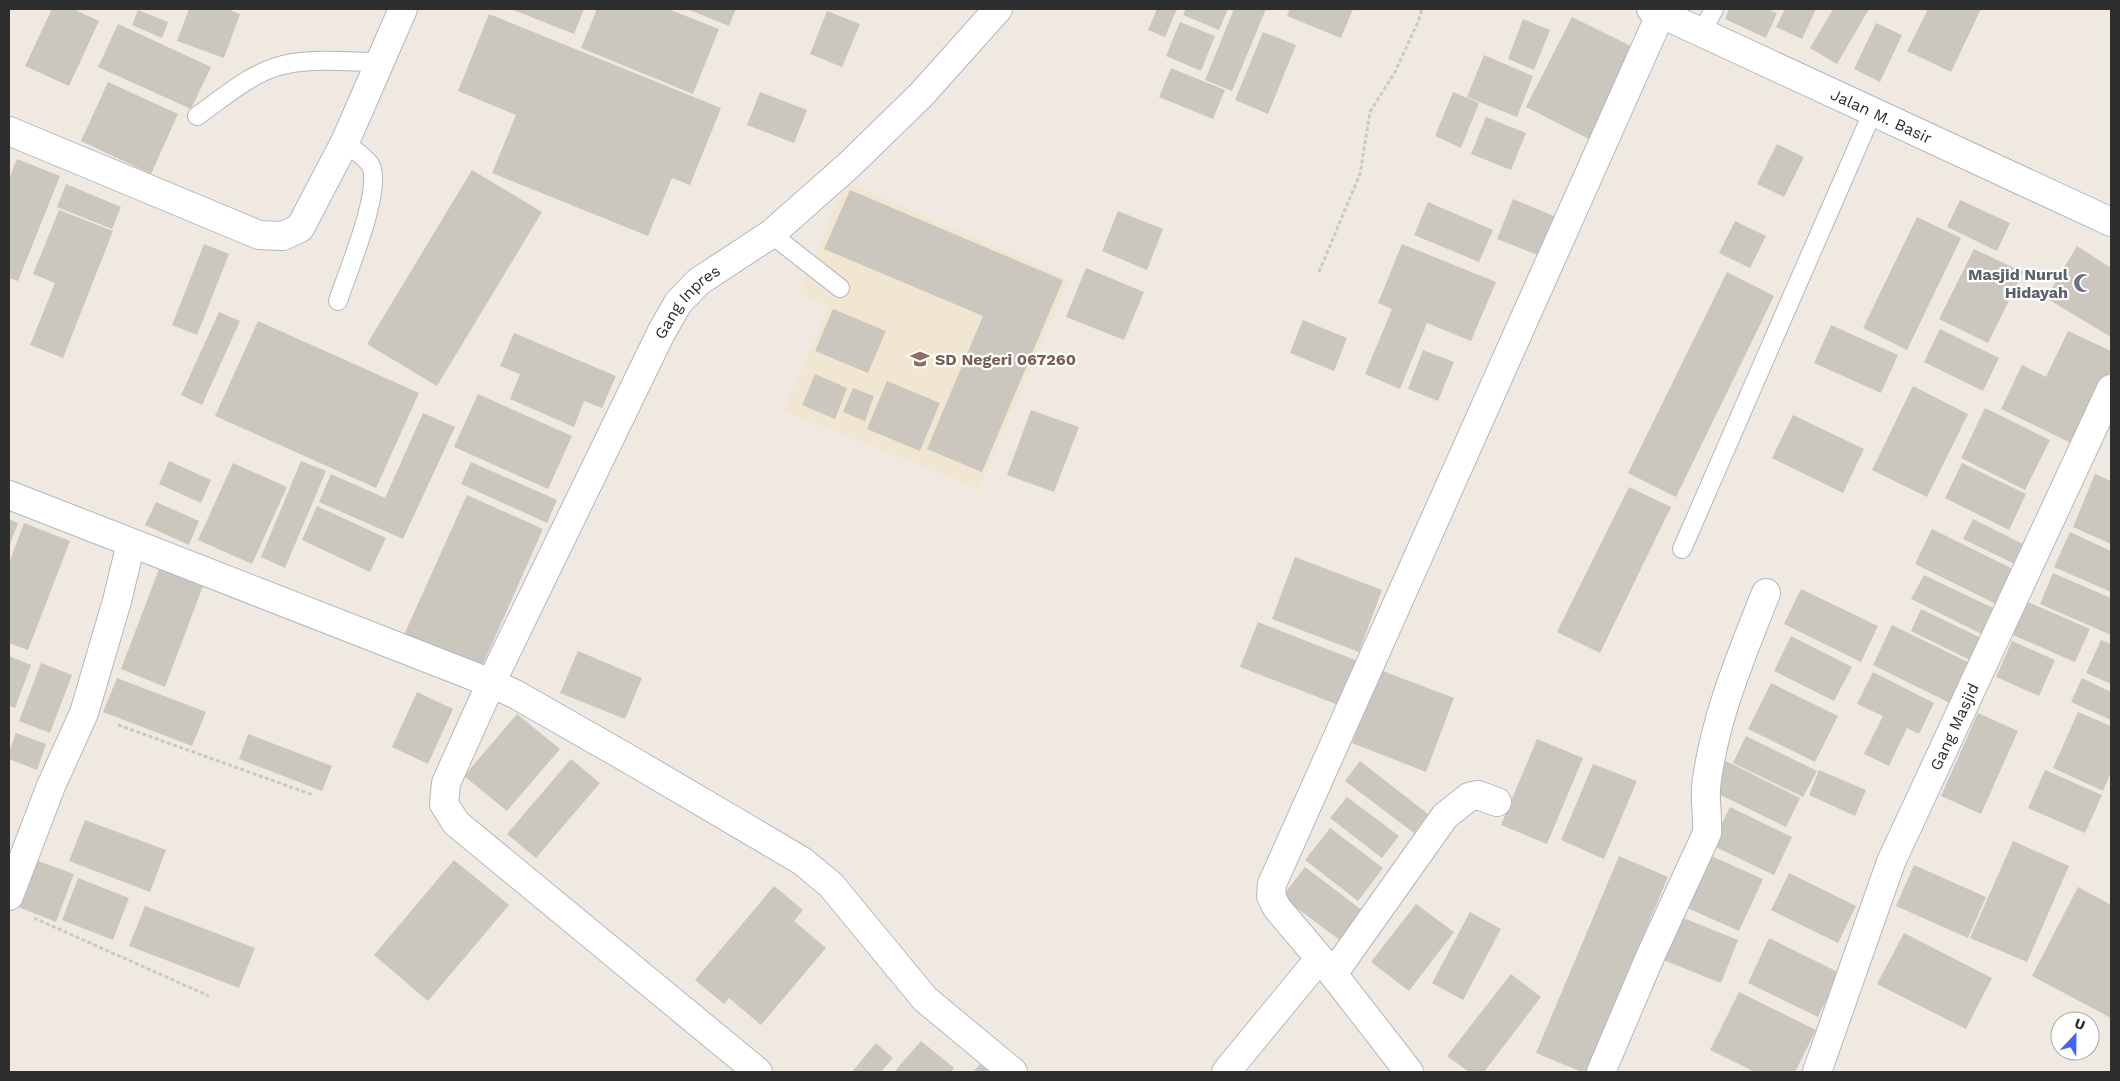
<svg xmlns="http://www.w3.org/2000/svg" width="2120" height="1081" font-family="'Work Sans',sans-serif">
<style>
.education{fill:#f0e6d1}
.building{fill:#cbc7bf}
.lines{fill:none;stroke-linecap:round;stroke-linejoin:round}
.lane-casing{stroke:#b4b7c1;stroke-width:20}
.street-casing{stroke:#b4b7c1;stroke-width:30}
.secondary-casing{stroke:#b4b7c1;stroke-width:30}
.path{stroke:#c9c9c9;stroke-width:3;stroke-dasharray:4 2.5;stroke-linecap:butt}
.lane{stroke:#fff;stroke-width:18}
.street{stroke:#fff;stroke-width:28}
.secondary{stroke:#fff;stroke-width:28}
.labels{text-anchor:middle;stroke-width:4.5;stroke-linejoin:round;paint-order:stroke}
.street-label{font-size:16px;fill:#2e2e2e;stroke:#fff}
.worship-label{font-size:16px;font-weight:bold;fill:#5b616d;stroke:#fff;text-anchor:end}
.education-label{font-size:16px;font-weight:bold;fill:#785e54;stroke:#fff;text-anchor:start}
</style>
<rect width="100%" height="100%" fill="#efe9e1"/>
<path class="education" d="M847,182L1068,279L979,489L783,411L829,307L798,293Z"/>
<g class="building">
<path d="M52,9H73L99,21L69,86L25,66Z"/>
<path d="M189,9H227L240,14L224,58L177,41Z"/>
<path d="M511,9H584L574,34Z"/>
<path d="M597,9H668L719,29L693,94L581,48Z"/>
<path d="M687,9H736L729,26Z"/>
<path d="M1157,9H1177L1165,37L1148,30Z"/>
<path d="M1186,9H1228L1219,30L1183,15Z"/>
<path d="M1234,9H1266L1232,91L1205,80Z"/>
<path d="M1290,9H1353L1341,38L1287,16Z"/>
<path d="M1729,9H1767L1777,13L1766,38L1725,19Z"/>
<path d="M1785,9H1816L1802,39L1776,27Z"/>
<path d="M1833,9H1869L1837,64L1810,48Z"/>
<path d="M1928,9H1981L1951,72L1907,51Z"/>
<path d="M138,10L168,22L162,38L132,25Z"/>
<path d="M827,11L860,24L842,67L810,54Z"/>
<path d="M489,14L721,108L690,185L672,178L648,236L492,173L516,115L458,91Z"/>
<path d="M1572,17L1635,48L1589,139L1526,107Z"/>
<path d="M1523,19L1550,30L1534,70L1508,59Z"/>
<path d="M1180,22L1215,36L1201,71L1166,56Z"/>
<path d="M1876,23L1902,35L1880,82L1854,69Z"/>
<path d="M118,24L211,67L191,109L98,67Z"/>
<path d="M1263,32L1296,45L1268,114L1235,100Z"/>
<path d="M1484,55L1533,76L1517,117L1467,97Z"/>
<path d="M1171,68L1225,90L1213,119L1159,97Z"/>
<path d="M108,82L178,114L151,174L81,141Z"/>
<path d="M760,92L807,110L794,143L747,125Z"/>
<path d="M1453,92L1479,103L1461,148L1435,136Z"/>
<path d="M1486,117L1526,133L1511,170L1471,154Z"/>
<path d="M1777,144L1804,157L1784,197L1757,184Z"/>
<path d="M17,159L60,176L18,281L9,278V179Z"/>
<path d="M472,170L542,212L437,386L367,344Z"/>
<path d="M66,184L121,207L112,229L57,207Z"/>
<path d="M850,190L1063,280L982,472L927,449L983,316L824,249Z"/>
<path d="M1513,199L1556,217L1540,256L1497,239Z"/>
<path d="M1960,200L2010,223L1997,251L1947,227Z"/>
<path d="M1428,202L1493,230L1479,262L1414,235Z"/>
<path d="M59,210L113,231L63,358L30,345L55,283L33,274Z"/>
<path d="M1118,211L1163,229L1147,270L1102,251Z"/>
<path d="M1917,217L1961,238L1907,350L1863,328Z"/>
<path d="M1735,221L1766,236L1750,268L1719,253Z"/>
<path d="M204,244L229,254L197,335L172,325Z"/>
<path d="M1402,244L1496,282L1471,341L1427,323L1400,389L1365,374L1392,309L1378,303Z"/>
<path d="M2077,246L2111,268V337L2046,298Z"/>
<path d="M1974,249L2023,272L1988,343L1939,319Z"/>
<path d="M1086,268L1144,292L1124,340L1066,317Z"/>
<path d="M1727,272L1774,296L1676,497L1628,473Z"/>
<path d="M833,309L886,331L868,373L815,351Z"/>
<path d="M219,312L240,321L202,405L181,395Z"/>
<path d="M1303,320L1347,338L1334,371L1290,353Z"/>
<path d="M258,321L419,393L376,488L215,416Z"/>
<path d="M1831,325L1898,355L1881,393L1814,363Z"/>
<path d="M1940,329L1999,358L1983,391L1924,362Z"/>
<path d="M2068,331L2111,351V370L2075,445L2001,409L2022,365L2046,377Z"/>
<path d="M514,333L616,376L602,408L584,401L574,427L510,399L520,374L500,366Z"/>
<path d="M1423,350L1454,362L1438,401L1408,389Z"/>
<path d="M815,374L847,388L835,419L802,405Z"/>
<path d="M887,381L940,403L920,451L867,429Z"/>
<path d="M1913,386L1968,414L1927,497L1872,470Z"/>
<path d="M853,388L874,396L865,421L843,412Z"/>
<path d="M478,394L572,436L548,489L454,447Z"/>
<path d="M1985,408L2050,440L2025,490L1961,458Z"/>
<path d="M1031,410L1079,427L1054,492L1007,475Z"/>
<path d="M423,413L455,427L403,539L319,502L331,474L385,498Z"/>
<path d="M1793,415L1864,449L1843,493L1772,458Z"/>
<path d="M169,461L211,480L201,503L159,484Z"/>
<path d="M301,461L326,471L285,568L261,557Z"/>
<path d="M471,462L557,500L547,523L461,484Z"/>
<path d="M233,463L287,487L252,564L198,540Z"/>
<path d="M1962,463L2026,494L2009,530L1945,498Z"/>
<path d="M2095,474L2111,481V544L2073,527Z"/>
<path d="M1629,487L1671,507L1600,653L1557,632Z"/>
<path d="M467,495L543,529L480,671L403,637Z"/>
<path d="M156,502L199,521L189,545L145,525Z"/>
<path d="M317,506L386,538L370,572L302,540Z"/>
<path d="M9,519L18,523L9,547Z"/>
<path d="M1973,519L2029,547L2019,566L1963,539Z"/>
<path d="M24,523L70,541L28,650L9,643V563Z"/>
<path d="M1932,529L2017,571L2000,606L1915,564Z"/>
<path d="M2070,532L2111,551V592L2054,567Z"/>
<path d="M1295,557L1382,590L1359,652L1272,619Z"/>
<path d="M159,569L203,586L165,687L121,669Z"/>
<path d="M2053,573L2111,598V635L2040,604Z"/>
<path d="M1924,575L1997,610L1984,635L1911,599Z"/>
<path d="M1801,589L1878,626L1861,662L1784,624Z"/>
<path d="M2028,602L2090,629L2075,662L2013,635Z"/>
<path d="M1921,609L1983,639L1972,661L1911,631Z"/>
<path d="M1258,622L1363,663L1346,708L1240,667Z"/>
<path d="M1892,625L1974,665L1954,705L1873,665Z"/>
<path d="M1791,636L1852,667L1834,701L1774,671Z"/>
<path d="M2101,640L2111,644V684L2086,673Z"/>
<path d="M2012,641L2055,660L2039,696L1996,677Z"/>
<path d="M578,651L642,678L625,719L560,693Z"/>
<path d="M9,656L31,665L15,708L9,706Z"/>
<path d="M41,663L72,675L50,733L19,721Z"/>
<path d="M1380,670L1454,698L1426,772L1352,743Z"/>
<path d="M1873,672L1934,703L1919,734L1907,728L1889,766L1864,754L1883,716L1857,704Z"/>
<path d="M117,678L206,712L192,746L103,712Z"/>
<path d="M2082,678L2111,692V720L2071,702Z"/>
<path d="M1771,683L1838,716L1815,762L1748,729Z"/>
<path d="M417,692L453,709L428,764L392,747Z"/>
<path d="M2078,712L2111,726V772L2103,791L2053,768Z"/>
<path d="M1978,713L2018,731L1981,814L1941,796Z"/>
<path d="M517,714L560,749L507,811L464,776Z"/>
<path d="M16,733L46,744L37,770L9,759V752Z"/>
<path d="M248,734L332,766L322,791L239,759Z"/>
<path d="M1746,736L1817,771L1803,797L1733,763Z"/>
<path d="M1537,739L1583,758L1547,844L1501,825Z"/>
<path d="M571,759L600,783L536,858L507,834Z"/>
<path d="M1360,761L1428,814L1414,833L1345,781Z"/>
<path d="M1726,761L1800,798L1786,827L1712,791Z"/>
<path d="M1593,764L1637,781L1604,859L1561,840Z"/>
<path d="M1819,770L1866,790L1855,816L1809,795Z"/>
<path d="M2045,770L2102,795L2085,833L2028,808Z"/>
<path d="M1347,797L1399,836L1382,858L1330,818Z"/>
<path d="M1730,807L1792,837L1774,875L1711,845Z"/>
<path d="M85,820L166,850L150,892L69,861Z"/>
<path d="M1330,828L1383,868L1358,901L1305,860Z"/>
<path d="M2013,841L2069,866L2027,962L1970,938Z"/>
<path d="M1700,851L1763,879L1739,931L1676,903Z"/>
<path d="M1619,856L1668,877L1586,1072H1582L1536,1053Z"/>
<path d="M35,860L74,874L56,922L18,907Z"/>
<path d="M454,860L509,905L428,1001L374,955Z"/>
<path d="M1914,865L1986,897L1968,938L1896,906Z"/>
<path d="M1305,867L1367,914L1345,944L1282,897Z"/>
<path d="M1789,873L1856,906L1838,943L1771,910Z"/>
<path d="M78,878L129,898L113,940L62,920Z"/>
<path d="M774,886L803,910L794,921L826,948L761,1025L729,998L724,1004L695,980Z"/>
<path d="M2078,887L2111,905V1018L2032,976Z"/>
<path d="M1416,904L1454,932L1409,991L1371,962Z"/>
<path d="M145,906L255,948L239,988L129,946Z"/>
<path d="M1470,912L1501,929L1463,1000L1432,983Z"/>
<path d="M1681,917L1738,940L1721,983L1663,960Z"/>
<path d="M1904,933L1992,978L1966,1029L1877,984Z"/>
<path d="M1769,938L1840,973L1818,1017L1748,983Z"/>
<path d="M1511,974L1541,997L1484,1072H1469L1447,1056Z"/>
<path d="M1739,992L1816,1030L1795,1072H1755L1710,1050Z"/>
<path d="M921,1041L954,1068L951,1072H894Z"/>
<path d="M876,1043L893,1058L881,1072H852Z"/>
<path d="M980,1064L989,1072H973Z"/>
</g>
<g class="lines">
<g class="lane-casing">
<g id="lane">
<path d="M1702,32L1714,9"/>
<path d="M197,116C222,99 247,76 276,67C306,57 348,62 380,62"/>
<path d="M771,234L840,288"/>
<path d="M338,301C347,273 382,192 371,166C367,158 352,149 345,142"/>
<path d="M1682,549L1873,111"/>
</g>
</g>
<g class="street-casing">
<g id="street">
<path d="M9,131L259,235L283,236L300,228L345,142L403,9"/>
<path d="M9,495L491,683L515,694L634,762L802,861L831,885L925,999L1013,1072"/>
<path d="M9,896L51,786L84,713L117,601L131,543"/>
<path d="M1333,974L1445,816L1469,797L1478,795L1497,802"/>
<path id="s1" d="M758,1072L456,823L444,804L446,783L491,683L661,333L678,303L698,282L771,234L848,166L921,95L998,9"/>
<path d="M1226,1072L1319,959"/>
<path d="M1409,1072L1333,974L1277,908L1271,896L1272,884L1661,13"/>
<path d="M1601,1072L1650,957L1707,833C1708,817 1705,802 1706,787C1714,719 1741,656 1766,593"/>
<path id="s2" d="M1817,1072L1891,862L2111,389"/>
</g>
</g>
<g class="secondary-casing">
<g id="secondary">
<path id="s3" d="M1651,9L2111,222"/>
</g>
</g>
<g class="path">
<path d="M1319,272L1360,174L1370,112L1395,72L1418,22L1422,9"/>
<path d="M118,725L313,795"/>
<path d="M34,918L209,996"/>
</g>
<use href="#lane" class="lane"/>
<use href="#street" class="street"/>
<use href="#secondary" class="secondary"/>
</g>
<defs>
<g id="mosque-bare" transform="scale(1.5)"><path d="M3.5-4.9A6 6 0 1 0 3.5 4.9A5 5 0 1 1 3.5-4.9Z" fill="#6b7280" stroke="#fff" stroke-width="2.5" paint-order="stroke"/></g>
<g id="school-bare" transform="scale(1.5)"><path d="M0-5L7-2L0 1L-7-2ZM-4 1L0 2.5L4 1V4Q0 6-4 4Z" fill="#8d6e63" stroke="#fff" stroke-width="2.5" paint-order="stroke"/></g>
</defs>
<g fill-rule="evenodd">
<use href="#mosque-bare" x="2083" y="283"/>
<use href="#school-bare" x="920" y="359"/>
</g>
<g class="labels">
<g class="street-label">
<text dy="6" stroke="none"><textPath href="#s3" startOffset="254">Jalan M. Basir</textPath></text>
<text dy="6" stroke="none"><textPath href="#s1" startOffset="975">Gang Inpres</textPath></text>
<text dy="6" stroke="none"><textPath href="#s2" startOffset="372">Gang Masjid</textPath></text>
</g>
<g class="worship-label">
<text x="2068" y="280">Masjid Nurul<tspan x="2068" dy="18">Hidayah</tspan></text>
</g>
<g class="education-label">
<text x="935" y="365">SD Negeri 067260</text>
</g>
</g>
<rect width="2120" height="1081" fill="none" stroke="#2e2e2e" stroke-width="20"/>
<g transform="translate(2075 1036) rotate(22)"><circle r="24" fill="#ffffff" stroke="#ababab"/>
<path d="M0-4L9 19L0 12L-9 19Z" fill="#4264fb"/>
<text y="-8" font-size="14" font-weight="bold" text-anchor="middle" fill="#2e2e2e">U</text>
</g>
</svg>
